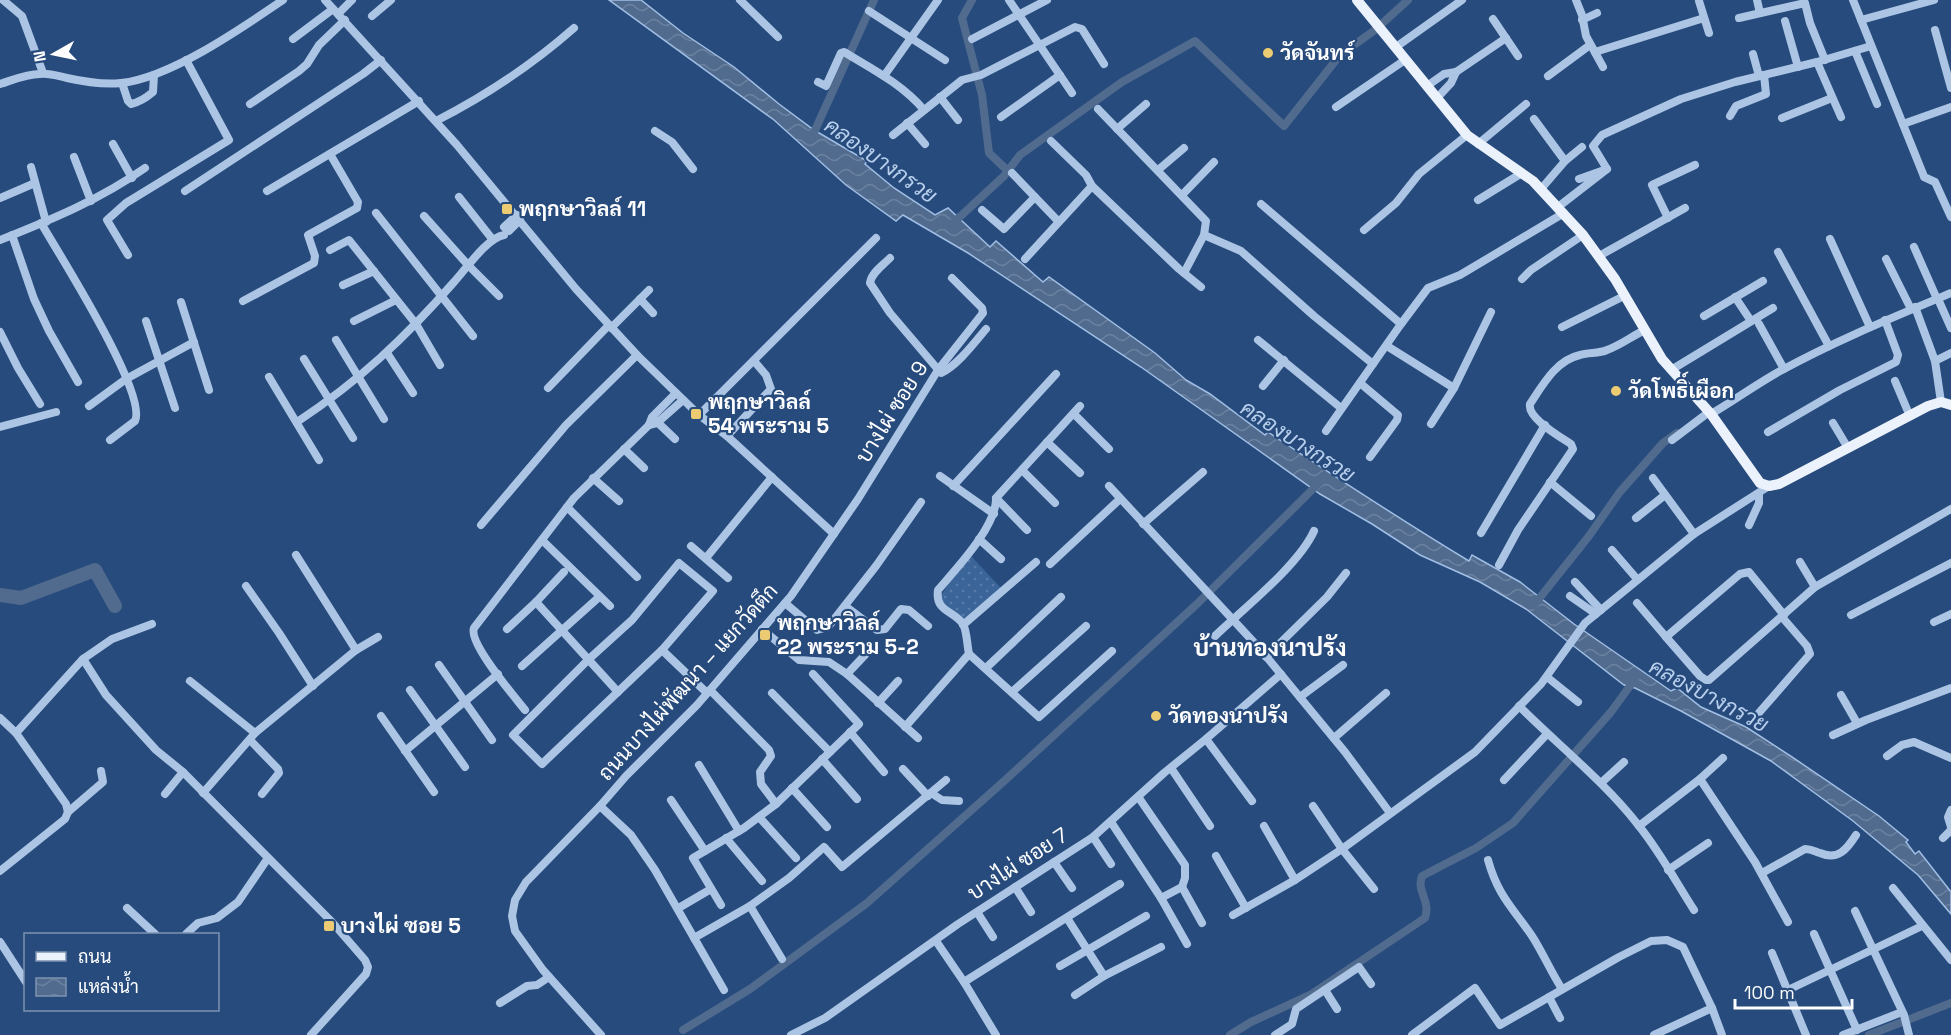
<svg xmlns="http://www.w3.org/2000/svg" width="1951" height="1035" font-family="'Space Grotesk',Sarabun,sans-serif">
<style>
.park{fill:url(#park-dots)}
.water{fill:url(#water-waves);stroke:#a1bfe5;stroke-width:1.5}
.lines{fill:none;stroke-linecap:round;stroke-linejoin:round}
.canal{stroke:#516b8f;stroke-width:8}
.river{stroke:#516b8f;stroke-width:14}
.minor{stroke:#acc5e4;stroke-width:8}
.major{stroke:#ecf2fc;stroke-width:10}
.poi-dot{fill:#eccb72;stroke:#274b7c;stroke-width:2}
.labels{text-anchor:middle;stroke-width:4.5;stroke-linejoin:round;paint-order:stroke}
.poi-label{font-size:21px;font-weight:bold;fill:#fff;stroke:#274b7c;text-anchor:start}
.street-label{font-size:21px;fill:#fff;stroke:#274b7c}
.water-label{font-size:22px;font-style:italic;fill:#b7cfec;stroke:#274b7c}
.quarter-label{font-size:24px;font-weight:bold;fill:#fff;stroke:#274b7c}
</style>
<defs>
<pattern id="park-dots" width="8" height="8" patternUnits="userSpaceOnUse" patternTransform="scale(1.5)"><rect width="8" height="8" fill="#3b6499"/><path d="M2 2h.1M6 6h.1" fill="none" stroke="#587ba8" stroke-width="1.8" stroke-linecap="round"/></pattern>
<pattern id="water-waves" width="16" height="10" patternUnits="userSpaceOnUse" patternTransform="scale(1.5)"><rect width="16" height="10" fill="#516b8f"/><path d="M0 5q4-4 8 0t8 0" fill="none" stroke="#6b81a0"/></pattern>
</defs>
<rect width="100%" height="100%" fill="#274b7c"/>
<path class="park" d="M969,554L1003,590L963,625L938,600Z"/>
<path class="water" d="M609,0H641L683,33L734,67L779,104L814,130L867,161L865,164L894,188L935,215L948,208L990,247L996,241L1043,282L1049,277L1155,353L1186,380L1210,394L1265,435L1268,432C1334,476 1401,520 1469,561L1472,555L1520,582L1574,624L1671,691L1677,688L1701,707L1746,727L1792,757L1879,816L1908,840L1906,842L1915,854L1919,851L1951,892V914L1918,875L1853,821L1771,761L1681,711L1635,688L1624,685L1526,609L1480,582L1420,555L1372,524L1320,494L1141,367L968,253L903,215L896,221L846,185L774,120Z"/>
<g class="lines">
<g class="canal">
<path d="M972,0L962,18L982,95L989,153L1008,171"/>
<path d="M811,139L874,0"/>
<path d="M951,225L1004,176L1020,155L1122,82L1195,41L1284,126L1340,55L1375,30L1408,0"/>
<path d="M1534,605L1589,536L1619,493L1663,443L1677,433"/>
<path d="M683,1030L750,989L867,903L1002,783L1198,603L1320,482"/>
<path d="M1230,1035L1251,1022L1310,995L1425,918C1431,900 1416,892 1422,876L1476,848L1513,823L1611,712L1635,679"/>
<path d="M1869,1035L1951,1003"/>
</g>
<path class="river" d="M0,595L21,598L95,570L115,606"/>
<g class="minor">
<path d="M3,0L22,16L43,73"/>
<path d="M325,0L457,145L576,289L637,355L699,415L727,436L834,534"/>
<path d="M740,0L778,37"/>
<path d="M1009,0L1072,93"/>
<path d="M1576,0L1582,15L1586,36L1603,67"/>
<path d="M1757,0L1760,13"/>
<path d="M1853,0L1923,174L1924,177L1935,182L1951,217"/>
<path d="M1699,1L1709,33"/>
<path d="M869,11L945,60"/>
<path d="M338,14L352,0"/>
<path d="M372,16L391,0"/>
<path d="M1739,18L1805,3L1810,23L1825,60"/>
<path d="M1493,19L1518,56"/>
<path d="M1582,20L1597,13"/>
<path d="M1861,20L1934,0"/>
<path d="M1785,21L1798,67"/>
<path d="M1935,30L1951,88"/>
<path d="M293,39L333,9"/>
<path d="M972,39L1047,0"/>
<path d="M1396,47L1462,0"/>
<path d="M1855,51L1877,104"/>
<path d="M1595,52L1704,18"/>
<path d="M1753,54L1759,76"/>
<path d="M1817,62L1841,117"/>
<path d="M884,76L938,0"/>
<path d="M1548,76L1590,45"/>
<path d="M818,82L826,86L841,53L844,52C872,69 902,84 924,110"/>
<path d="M122,83L128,101L131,104C140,102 146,98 153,92L154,75"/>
<path d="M0,84C13,80 26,74 40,74C49,73 58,76 67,78C85,82 103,85 121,83C170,78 242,28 283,0"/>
<path d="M1427,86L1444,74L1456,72L1506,38"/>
<path d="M940,97L958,120"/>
<path d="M1437,98L1451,83L1456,72"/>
<path d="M250,104L299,71L307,64L319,45L345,20"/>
<path d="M1336,107L1405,60"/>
<path d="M1098,109L1206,221L1204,235L1184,273"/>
<path d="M1730,116L1736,106L1766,94L1764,75"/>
<path d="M1001,117L1060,75"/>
<path d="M1782,118L1832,98"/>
<path d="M1534,119L1565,161"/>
<path d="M436,121C485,96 533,64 574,28"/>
<path d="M907,123L925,144"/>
<path d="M1903,124L1951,107"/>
<path d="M1117,129L1146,104"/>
<path d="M655,131L672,142L693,169"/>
<path d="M893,135L962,80L981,75L1075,27L1082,29L1104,64"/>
<path d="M1051,141L1086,175L1092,186L1179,269L1201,287"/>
<path d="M113,144L132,178"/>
<path d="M1478,144L1526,104"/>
<path d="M74,157L91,201"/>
<path d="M31,167L46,222"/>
<path d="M1607,169L1593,146L1602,135L1681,99L1735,82L1817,62L1871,46"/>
<path d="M1158,170L1184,148"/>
<path d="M1012,173L1058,221"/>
<path d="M1541,189L1565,161L1582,147"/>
<path d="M185,191L363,74L381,60"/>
<path d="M267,191L419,101"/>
<path d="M1182,195L1214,162"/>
<path d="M459,197L493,240"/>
<path d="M0,198L35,183"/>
<path d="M1478,200L1522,173"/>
<path d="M1261,204L1401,324"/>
<path d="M1558,207L1607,169L1579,179"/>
<path d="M982,210L1004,229L1035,197"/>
<path d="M376,213L473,336"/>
<path d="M424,216L468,265L499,296"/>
<path d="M1668,218L1652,185L1695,165"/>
<path d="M41,223C59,254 148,394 135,421L110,440"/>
<path d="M504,227L517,215"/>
<path d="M1364,230L1396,203L1419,174L1467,135"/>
<path d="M509,231L520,220"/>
<path d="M12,235L34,299L49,331L78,382"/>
<path d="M1204,235L1241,251L1314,316L1373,364"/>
<path d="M1830,239L1870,327"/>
<path d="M0,240C53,219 99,200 145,168"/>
<path d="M1914,247L1937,299"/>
<path d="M330,250L349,240L416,324L440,365"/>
<path d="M1778,252L1829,346"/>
<path d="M128,255L107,220L126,203L229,140L186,60"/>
<path d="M1599,256L1685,208"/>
<path d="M890,258C883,265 871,273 870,283L890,313L941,373C957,366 975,342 986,329"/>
<path d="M1025,259L1092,186"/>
<path d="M1886,259L1911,309"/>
<path d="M1522,279L1531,270L1583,235"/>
<path d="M343,285L374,271"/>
<path d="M1735,297L1751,321"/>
<path d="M640,299L653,313"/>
<path d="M1938,299L1951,328"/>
<path d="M243,301L314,263L315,256L308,235L357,208L358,202L330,154"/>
<path d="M181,302L209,390"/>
<path d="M1915,307L1935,361L1941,402"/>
<path d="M1704,316L1763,281"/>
<path d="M146,321L175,408"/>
<path d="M354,321L396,300"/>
<path d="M1759,324L1784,369"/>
<path d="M1562,327L1624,296"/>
<path d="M611,328L649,290"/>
<path d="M0,332L18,368L40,404"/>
<path d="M336,340L384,419"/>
<path d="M1258,340L1341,408"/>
<path d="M1387,346L1454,388"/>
<path d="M387,353L413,393"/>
<path d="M304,359L353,438"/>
<path d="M1935,361L1951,353"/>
<path d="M1671,370L1773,308"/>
<path d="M269,377L319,460"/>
<path d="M1895,381L1909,414"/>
<path d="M1360,383L1398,415L1397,420L1370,457"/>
<path d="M1263,386L1284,360"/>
<path d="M548,388L609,325"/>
<path d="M89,406L126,379L194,342"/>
<path d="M1074,414L1109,449"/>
<path d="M1711,414C1735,400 1758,383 1782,370C1837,340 1894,317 1951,293"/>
<path d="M699,415L876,238"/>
<path d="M654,419L675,439"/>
<path d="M297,422C359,381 405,338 454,282C466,269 487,238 504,235"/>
<path d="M1833,423L1848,448"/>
<path d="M1431,424L1454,388L1491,312"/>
<path d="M649,425L657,423L683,400"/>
<path d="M0,427L56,412"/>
<path d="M1326,431L1401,324L1428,288L1460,275L1564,213"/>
<path d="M1768,432L1840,390L1896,362L1898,355L1885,320"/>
<path d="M727,436L771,389L766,375L754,361"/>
<path d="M1672,440L1709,412"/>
<path d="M1047,442L1080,473"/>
<path d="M624,449L644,468"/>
<path d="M1022,470L1055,503"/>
<path d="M940,476L994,514"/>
<path d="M593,478L619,501"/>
<path d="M1653,478L1694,534"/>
<path d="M1550,482L1591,516"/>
<path d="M953,486L1056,374"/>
<path d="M1109,486L1261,650L1345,752L1390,813"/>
<path d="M996,498L1027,530"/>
<path d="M567,507L637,577"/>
<path d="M1636,518L1665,495"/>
<path d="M1143,524L1203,472"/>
<path d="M481,525L566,425L637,355"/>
<path d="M1749,525L1759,503V493"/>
<path d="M1481,533L1545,425"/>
<path d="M979,539L1001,559"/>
<path d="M542,540L610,606"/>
<path d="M691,546L728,578"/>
<path d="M1612,550L1637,579"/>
<path d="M296,555L356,650"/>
<path d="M706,558L772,477"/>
<path d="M1800,562L1815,587"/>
<path d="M679,563L713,591L662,650L542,764L513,735L589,659L632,620Z"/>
<path d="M1050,564L1120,499"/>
<path d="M1499,565L1518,530L1573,449L1571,444C1559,436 1527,418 1530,404C1542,386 1556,360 1580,355C1589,352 1598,354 1607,350C1621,345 1632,336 1645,330"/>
<path d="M1575,582L1601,610"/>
<path d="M246,586L279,633L313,686"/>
<path d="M1570,596L1596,614"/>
<path d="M536,602L564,572"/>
<path d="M785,603L817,630L828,627L876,566L921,502"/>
<path d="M1637,603L1666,637L1740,574L1749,572L1784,615"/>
<path d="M845,606L877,630L885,629L901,609L909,610L928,626"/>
<path d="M1851,615L1951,563"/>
<path d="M1934,622L1951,614"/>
<path d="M963,625L1036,562"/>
<path d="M507,629L536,602L618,692"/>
<path d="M762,629L799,660L829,662L847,674L918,738"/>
<path d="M1215,636C1244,608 1298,566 1314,531"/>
<path d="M1666,637L1700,676L1706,680H1709L1815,587L1951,509"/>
<path d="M662,650L707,693"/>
<path d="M969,654L1039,717L1112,651"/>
<path d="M1266,657L1327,597L1346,573"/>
<path d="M83,659L112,639L152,624"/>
<path d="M439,665L492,740"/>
<path d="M522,666L598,598"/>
<path d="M986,668L1061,597"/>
<path d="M847,674L865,655"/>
<path d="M1547,677L1578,702"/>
<path d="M190,681L255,733"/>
<path d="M410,690L465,767"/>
<path d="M710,690L769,750L771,756L760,772L761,784L776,804"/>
<path d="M1012,692L1086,626"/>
<path d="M772,693L830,752"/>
<path d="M1841,695L1857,723"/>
<path d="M1300,697L1343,665"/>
<path d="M878,703L898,681"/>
<path d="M1519,706C1559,746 1604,781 1639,826C1660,852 1676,882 1694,910"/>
<path d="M525,710C514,696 468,643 474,628L574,498L649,425L652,417L676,393"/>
<path d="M1757,715L1810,654L1807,646L1782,617"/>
<path d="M381,716L434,792"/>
<path d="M0,718L16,733L66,804L68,812L65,819L0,871"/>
<path d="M905,727L969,654C967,645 967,631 963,624C953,610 935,612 938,590C956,569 997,526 996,498L1080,406"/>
<path d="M850,732L884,772"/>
<path d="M16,733L83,659L106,695L156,750L183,772L332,922L365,960L368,967L366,974L311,1035"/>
<path d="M1833,735L1866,720L1951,688"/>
<path d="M1334,738L1386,693"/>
<path d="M1206,739L1281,674"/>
<path d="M250,740L278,769L279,773L262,794"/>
<path d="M405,751L498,674"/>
<path d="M1887,756L1902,745L1914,742L1951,758"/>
<path d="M822,759L857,799"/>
<path d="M699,765L739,831"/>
<path d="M1171,768L1210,826"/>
<path d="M903,769L928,796"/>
<path d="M1700,779L1723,758"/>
<path d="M1504,780L1547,734"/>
<path d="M1601,783L1624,762"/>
<path d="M792,788L827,827"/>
<path d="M203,793L255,733L356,650L378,637"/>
<path d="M931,793L942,800L959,801"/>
<path d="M165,794L183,772"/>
<path d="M1139,798L1185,865V878L1182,887L1161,898"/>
<path d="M671,800L705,851"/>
<path d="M600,806L631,835L655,870L724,990"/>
<path d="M1313,806L1342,849L1374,889"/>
<path d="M1951,810L1948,817L1951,827"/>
<path d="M68,812L103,782L101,771"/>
<path d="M759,817L796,858"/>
<path d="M1111,822L1161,898L1187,944"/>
<path d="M1264,826L1295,880"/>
<path d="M1639,826L1700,779L1755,862L1788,922"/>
<path d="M1093,837L1111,864"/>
<path d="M726,838L762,881"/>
<path d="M1943,838L1951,830"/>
<path d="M1216,856L1246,908"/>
<path d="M1488,860C1498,896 1513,908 1532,936C1543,953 1551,972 1562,989"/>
<path d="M1054,862L1072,888"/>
<path d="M1668,870L1708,843"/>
<path d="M1762,873L1805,849C1811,849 1814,851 1820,853C1838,861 1847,849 1856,835"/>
<path d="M1015,887L1031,912"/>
<path d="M1182,887L1202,923"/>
<path d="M1893,888L1951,960"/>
<path d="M721,905L693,858L744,828L776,804L859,724L813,674"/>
<path d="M682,906L711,889"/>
<path d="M750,906L782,959"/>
<path d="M127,908L155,934"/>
<path d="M1855,911L1904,1015L1909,1035"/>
<path d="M977,912L993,937"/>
<path d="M1233,915L1295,880L1342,849L1475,752L1541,684L1585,623L1694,534L1769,486"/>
<path d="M1067,918L1104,976"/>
<path d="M186,934L198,923L217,918L238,902L268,858"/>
<path d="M1814,934L1857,1030"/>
<path d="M694,938L750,906L789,878L824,847L842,867L946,780"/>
<path d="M936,941L964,982L996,1035"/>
<path d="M0,942L26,982"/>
<path d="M1772,953L1806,1035"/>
<path d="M1060,966L1146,916"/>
<path d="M964,982L1120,884"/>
<path d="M1325,990L1337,1009"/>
<path d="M1788,990L1922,926"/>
<path d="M1075,995L1104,976L1161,947"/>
<path d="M1549,997L1560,1018"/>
<path d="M500,1003L527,986L537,985L549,977"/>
<path d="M601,1035L543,970L515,931L512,916L515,900L526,882L600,806L626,776L697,705L791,596L858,499L938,370L983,313L982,308L952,278"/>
<path d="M791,1035L825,1018L958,924L1093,837L1164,773L1206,739L1252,801"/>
<path d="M1275,1035L1292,1024L1296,1009L1359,967L1371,984"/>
<path d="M1412,1035L1475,988L1500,1025L1619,957L1651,941L1667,940L1683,947L1712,1008L1722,1035"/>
<path d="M1654,1035L1712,1008"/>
<path d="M1843,1035L1902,1012"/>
</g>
<path class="major" d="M1357,0L1467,135L1533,181L1583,235L1615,279L1662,359L1711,414L1760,483L1769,486L1779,484L1928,406L1941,402L1951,405"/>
</g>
<g class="poi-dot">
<circle cx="1268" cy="53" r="6"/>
<rect x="501" y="203" width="12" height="12" rx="3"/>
<circle cx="1616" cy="391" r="6"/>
<rect x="690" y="408" width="12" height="12" rx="3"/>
<rect x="759" y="629" width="12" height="12" rx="3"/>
<circle cx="1156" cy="716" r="6"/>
<rect x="323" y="920" width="12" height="12" rx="3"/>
</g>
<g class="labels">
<g class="poi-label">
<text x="1280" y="60">วัดจันทร์</text>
<text x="519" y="216">พฤกษาวิลล์ 11</text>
<text x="1628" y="398">วัดโพธิ์เผือก</text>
<text x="708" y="409">พฤกษาวิลล์<tspan x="708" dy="24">54 พระราม 5</tspan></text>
<text x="777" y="630">พฤกษาวิลล์<tspan x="777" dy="24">22 พระราม 5-2</tspan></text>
<text x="1168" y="723">วัดทองนาปรัง</text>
<text x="341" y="933">บางไผ่ ซอย 5</text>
</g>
<g class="street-label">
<text transform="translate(892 412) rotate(-58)" y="7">บางไผ่ ซอย 9</text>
<text transform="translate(688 682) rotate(-48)" y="7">ถนนบางไผ่พัฒนา – แยกวัดตึก</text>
<text transform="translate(1018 864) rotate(-33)" y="7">บางไผ่ ซอย 7</text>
</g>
<g class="water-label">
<text transform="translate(881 160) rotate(35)" y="8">คลองบางกรวย</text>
<text transform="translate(1298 441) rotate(33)" y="8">คลองบางกรวย</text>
<text transform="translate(1709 695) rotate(28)" y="8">คลองบางกรวย</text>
</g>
<g class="quarter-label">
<text x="1270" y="656">บ้านทองนาปรัง</text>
</g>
</g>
<rect x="24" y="933" width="195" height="78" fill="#274b7c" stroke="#7d93b0" stroke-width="1.5"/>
<rect x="36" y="952" width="30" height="9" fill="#ecf2fc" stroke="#7d93b0" stroke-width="1.5"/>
<text x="78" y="963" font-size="18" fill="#ffffff">ถนน</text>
<rect x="36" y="978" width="30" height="18" fill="url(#water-waves)" stroke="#7d93b0" stroke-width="1.5"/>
<text x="78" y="993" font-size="18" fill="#ffffff">แหล่งน้ำ</text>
<g transform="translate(54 54) rotate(261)" stroke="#274b7c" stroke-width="4.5" paint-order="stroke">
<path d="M0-4.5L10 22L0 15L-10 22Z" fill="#ffffff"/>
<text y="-9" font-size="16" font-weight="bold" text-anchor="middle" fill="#ffffff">N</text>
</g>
<path d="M1735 999v9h117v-9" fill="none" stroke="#ffffff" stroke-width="3"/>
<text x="1744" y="999" font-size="18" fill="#ffffff" stroke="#274b7c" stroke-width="4.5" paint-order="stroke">100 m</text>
</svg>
